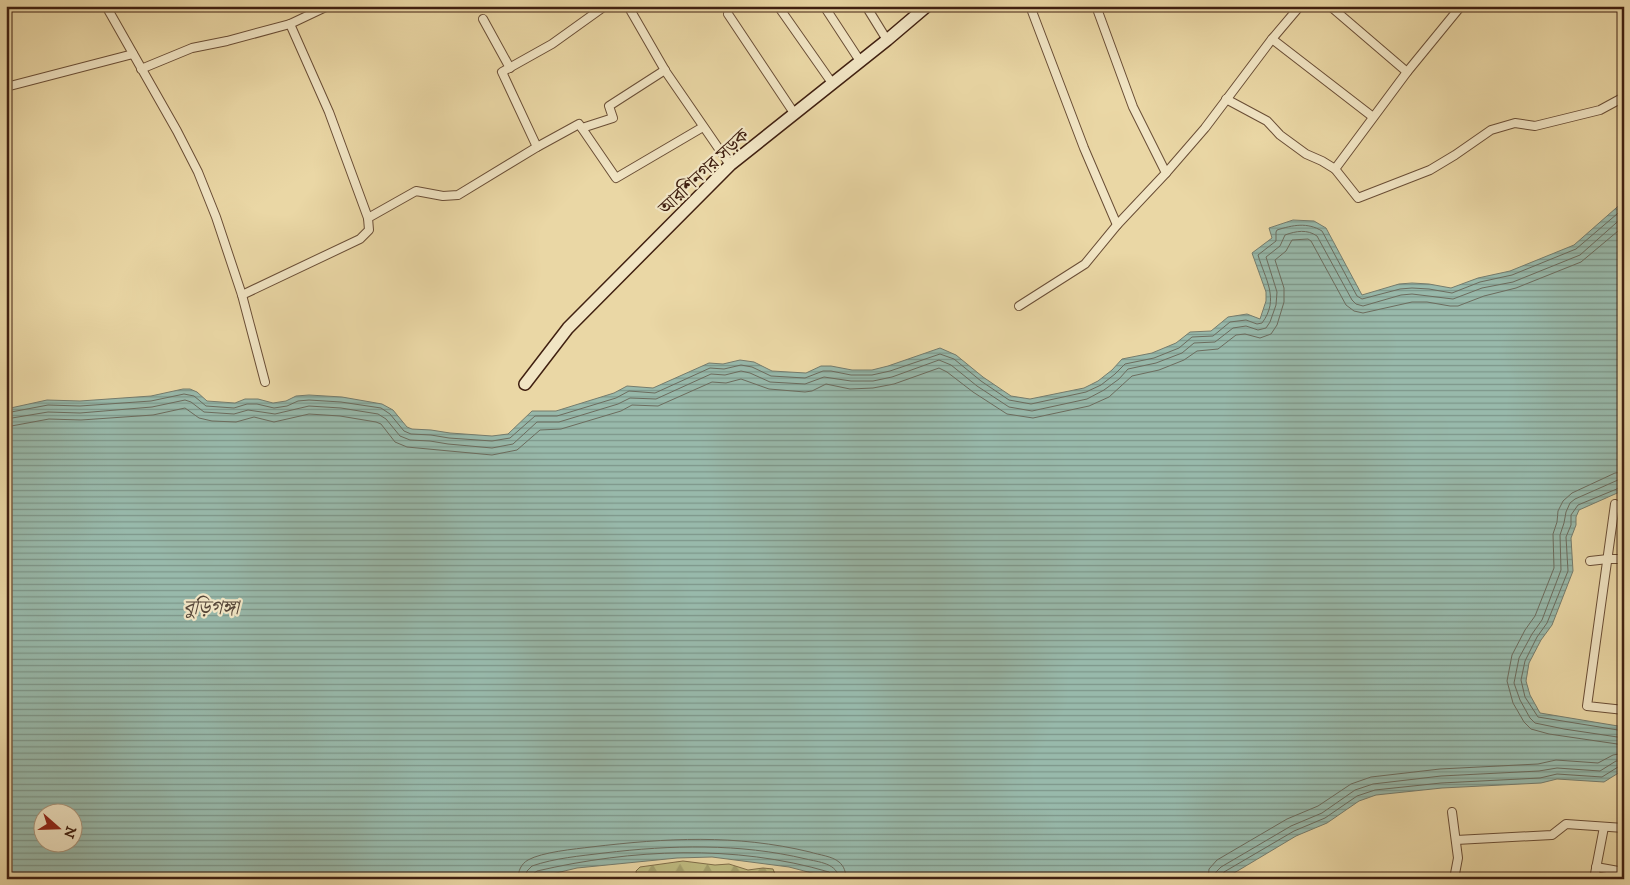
<svg xmlns="http://www.w3.org/2000/svg" width="1630" height="885" font-family="'IM FELL DW Pica','Noto Serif Bengali',serif">
<style>
.forest{fill:url(#forest-firs);stroke:#806e49}
.water{fill:url(#water-rules);stroke:#757c6d;fill-rule:evenodd}
.lines{fill:none;stroke-linecap:round;stroke-linejoin:round}
.shore{stroke:#6c6c5e;stroke-width:1}
.street-casing{stroke:#6a4e36;stroke-width:10}
.secondary-casing{stroke:#402011;stroke-width:14}
.street{stroke:#f1e5c4;stroke-width:8}
.secondary{stroke:#f1e5c4;stroke-width:11}
.labels{text-anchor:middle;stroke-width:4.5;stroke-linejoin:round;paint-order:stroke}
.street-label{font-size:19px;fill:#402011;stroke:#f1e5c4}
.water-label{font-size:20px;font-style:italic;fill:#564638;stroke:#f1e5c4}
</style>
<defs>
<pattern id="forest-firs" width="22" height="20" patternUnits="userSpaceOnUse" patternTransform="scale(1.25)"><rect width="22" height="20" fill="#bfbc81"/><path d="M5 1l3.5 6h-7zM16 11l3.5 6h-7z" fill="#a5a16e"/></pattern>
<pattern id="water-rules" width="6" height="5" patternUnits="userSpaceOnUse" patternTransform="scale(1.25)"><rect width="6" height="5" fill="#98b9ab"/><path d="M0 2.5h6" fill="none" stroke="#7d968a"/></pattern>
</defs>
<rect width="100%" height="100%" fill="#ead7a5"/>
<filter id="stains"><feTurbulence type="fractalNoise" baseFrequency=".004" numOctaves="4"/><feColorMatrix values="0 0 0 0 .2 0 0 0 0 .09 0 0 0 0 .02 0 0 0 .5 -.17"/></filter>
<radialGradient id="worn" r=".72"><stop offset=".6" stop-color="#630" stop-opacity="0"/><stop offset="1" stop-color="#630" stop-opacity=".3"/></radialGradient>
<path class="forest" d="M683,861L715,865L729,864L748,870L763,868L773,869L777,879H637L636,871L640,867Z"/>
<path class="water" d="M1624,201V490L1579,510L1576,517V525L1571,538L1573,571L1552,625L1541,640L1529,663L1526,681L1530,695L1540,713L1624,727V772H1620L1604,782L1557,779L1541,783L1442,788L1376,795L1359,801L1327,823L1296,836L1224,879H835L789,867L712,857L677,858L577,868L531,879H6V409L47,400L80,401L151,396L183,389H190L197,392L207,401L235,403L245,399H258L273,403L286,401L296,396L309,395L342,397L382,404L393,410L407,427L412,429L431,430L450,433L492,436L508,434L532,411H556L614,393L627,386L653,388L709,363L723,364L740,360L754,362L772,371L806,373L821,366H831L852,370H872L888,366L940,348L956,355L983,377L1011,396L1030,399L1084,388L1098,381L1112,370L1122,359L1152,353L1176,343L1190,332L1211,331L1228,317L1247,314L1260,319L1266,301V292L1252,253L1272,238L1269,228L1293,220L1314,221L1326,228L1362,295L1399,284L1412,283L1429,284L1451,288L1478,278L1510,271L1574,245ZM42,812H72V842H42Z"/>
<g class="lines">
<g class="shore">
<path d="M6,413L48,405L80,406L151,401L184,394L194,396L206,406L234,408L247,404H257L274,408L287,406L298,401L309,400L341,402L381,408L390,414L404,431L411,434L431,435L449,438L492,441L510,438L535,416H557L616,398L629,391L655,393L710,368L724,369L741,365L752,367L771,376L805,378L823,371H831L851,375H872L890,371L940,354L954,359L981,381L1009,400L1031,404L1086,392L1101,385L1115,374L1125,364L1154,358L1179,348L1192,337L1213,336L1230,322L1246,320L1257,324L1262,323C1280,299 1265,279 1258,255L1276,241V232L1277,230C1293,225 1307,222 1322,231L1357,296L1362,299L1400,289L1412,288L1429,289L1452,293L1480,282L1512,275L1576,249L1624,208"/>
<path d="M6,419L48,412L80,413L152,407L185,400L191,402L204,412L234,414L248,410L275,414L309,406L341,408L378,414L386,419L400,436L410,440L430,441L448,444L492,448L513,444L537,422H559L618,404L630,398L656,399L711,374L725,375L741,371L750,373L770,382L805,384L824,377L851,381H873L892,377L939,360L951,365L977,386L1009,407L1032,411L1087,399L1104,390L1119,379L1128,369L1156,363L1182,353L1194,343L1215,342L1233,328L1246,326L1258,330L1266,328L1270,322L1276,305L1277,292L1266,257L1280,246L1285,235C1296,231 1307,229 1317,236L1352,300L1356,304L1363,306L1401,295L1412,294L1453,299L1482,288L1513,282L1580,255L1624,216"/>
<path d="M6,427L49,419L81,420L153,415L185,408L199,418L212,421L236,422L254,417L274,422L309,414L340,416L376,422L381,424L395,442L407,447L492,455L517,450L540,430L561,429L621,411L632,405L658,406L712,382L726,383L741,379L769,389L805,392L812,391L826,384L850,389L873,388L894,384L939,368L947,372L973,392L1007,414L1033,418L1089,406L1109,397L1132,376L1159,370L1184,360L1197,351L1218,349L1236,335L1245,334L1260,338L1271,334L1277,325L1284,302V288L1275,260L1286,251L1292,240L1308,239L1311,241L1346,305L1354,311L1363,313L1412,302H1427L1450,306H1458L1484,296L1516,288L1581,262L1624,226"/>
<path d="M1624,472L1615,473L1572,493L1563,501L1558,511L1557,522L1553,534L1554,568L1535,616L1525,630L1512,655L1507,681L1513,703L1524,722L1531,729L1549,734L1624,745"/>
<path d="M1624,480H1618L1575,499L1570,503L1566,512L1564,523L1560,535L1561,570L1542,620L1532,634L1519,658L1514,683L1520,700L1530,718L1535,723L1564,729L1624,738"/>
<path d="M1624,486L1578,505L1571,515V525L1566,537L1568,571L1547,623L1537,637L1525,661L1521,680L1525,697L1538,717L1624,731"/>
<path d="M518,879C518,871 521,864 528,860C542,852 575,849 591,847C667,838 735,834 810,852C819,855 832,856 839,862C844,866 846,872 846,879"/>
<path d="M525,879L527,871L532,866C555,858 580,856 604,853C671,845 739,843 806,859C818,862 838,863 839,879"/>
<path d="M532,879L533,874L537,871C632,849 734,844 829,872L832,875V879"/>
<path d="M1208,879L1209,869L1217,860L1287,819L1318,806L1351,784L1371,777L1440,769L1538,764L1556,760L1598,763L1613,755L1624,753"/>
<path d="M1215,879L1216,872L1221,867L1291,826L1322,813L1355,790L1373,784L1441,776L1539,771L1557,768L1600,771L1616,761H1624"/>
<path d="M1222,879L1224,872L1294,831L1325,818L1357,796L1375,790L1441,783L1540,778L1557,774L1602,777L1618,767H1624"/>
</g>
<g class="street-casing">
<g id="street">
<path d="M106,6L177,131L198,172L216,217L242,295L265,382"/>
<path d="M628,6L666,72L730,165"/>
<path d="M778,6L832,83"/>
<path d="M824,6L860,61"/>
<path d="M866,6L887,40"/>
<path d="M1030,6L1084,148L1117,225L1166,173L1133,107L1096,6"/>
<path d="M1330,6L1407,72"/>
<path d="M1461,6L1407,72L1335,169L1358,198L1430,170L1455,155L1491,130L1515,123L1535,126L1600,110L1624,97"/>
<path d="M728,14L794,113"/>
<path d="M483,19L510,68"/>
<path d="M290,24L329,112L368,218"/>
<path d="M1272,39L1373,117"/>
<path d="M141,69L192,48L227,41L290,24L328,6"/>
<path d="M6,87L133,54"/>
<path d="M1226,99L1267,121L1280,135L1306,154L1322,161L1335,169"/>
<path d="M582,128L613,118L609,106L665,70"/>
<path d="M537,147L502,72L552,44L605,6"/>
<path d="M1166,173L1205,128L1272,39L1300,6"/>
<path d="M242,295L360,239L369,230L368,218L416,191L443,196L458,195L537,147L579,124L616,178L703,127"/>
<path d="M1019,306L1085,264L1117,225"/>
<path d="M1615,504L1587,706L1624,710"/>
<path d="M1590,561L1608,559H1624"/>
<path d="M1452,812L1458,858L1454,879"/>
<path d="M1456,840L1552,835L1566,824L1624,828"/>
<path d="M1596,867L1624,872"/>
<path d="M1594,879L1604,827"/>
</g>
</g>
<g class="secondary-casing">
<path id="secondary" d="M525,384L568,328L730,165L887,40L927,6"/>
</g>
<use href="#street" class="street"/>
<use href="#secondary" class="secondary"/>
</g>
<g class="labels">
<g class="street-label">
<text transform="translate(703 171) rotate(-43)" y="7">আরশিনগর সড়ক</text>
</g>
<g class="water-label">
<text x="211" y="614">বুড়িগঙ্গা</text>
</g>
</g>
<rect width="1630" height="885" fill="none" stroke="#ead7a5" stroke-width="25"/>
<rect x="8" y="8" width="1615" height="870" fill="none" stroke="#402011" stroke-width="2.5"/>
<rect x="12" y="12" width="1605" height="860" fill="none" stroke="#402011"/>
<g transform="translate(58 828) rotate(110)"><circle r="24" fill="#f1e5c4" stroke="#aa967c"/>
<path d="M0-4L9 19L0 12L-9 19Z" fill="#8f2418"/>
<text y="-8" font-size="14" font-weight="bold" text-anchor="middle" fill="#402011">N</text>
</g>
<rect width="100%" height="100%" filter="url(#stains)"/>
<rect width="100%" height="100%" fill="url(#worn)"/>
</svg>
